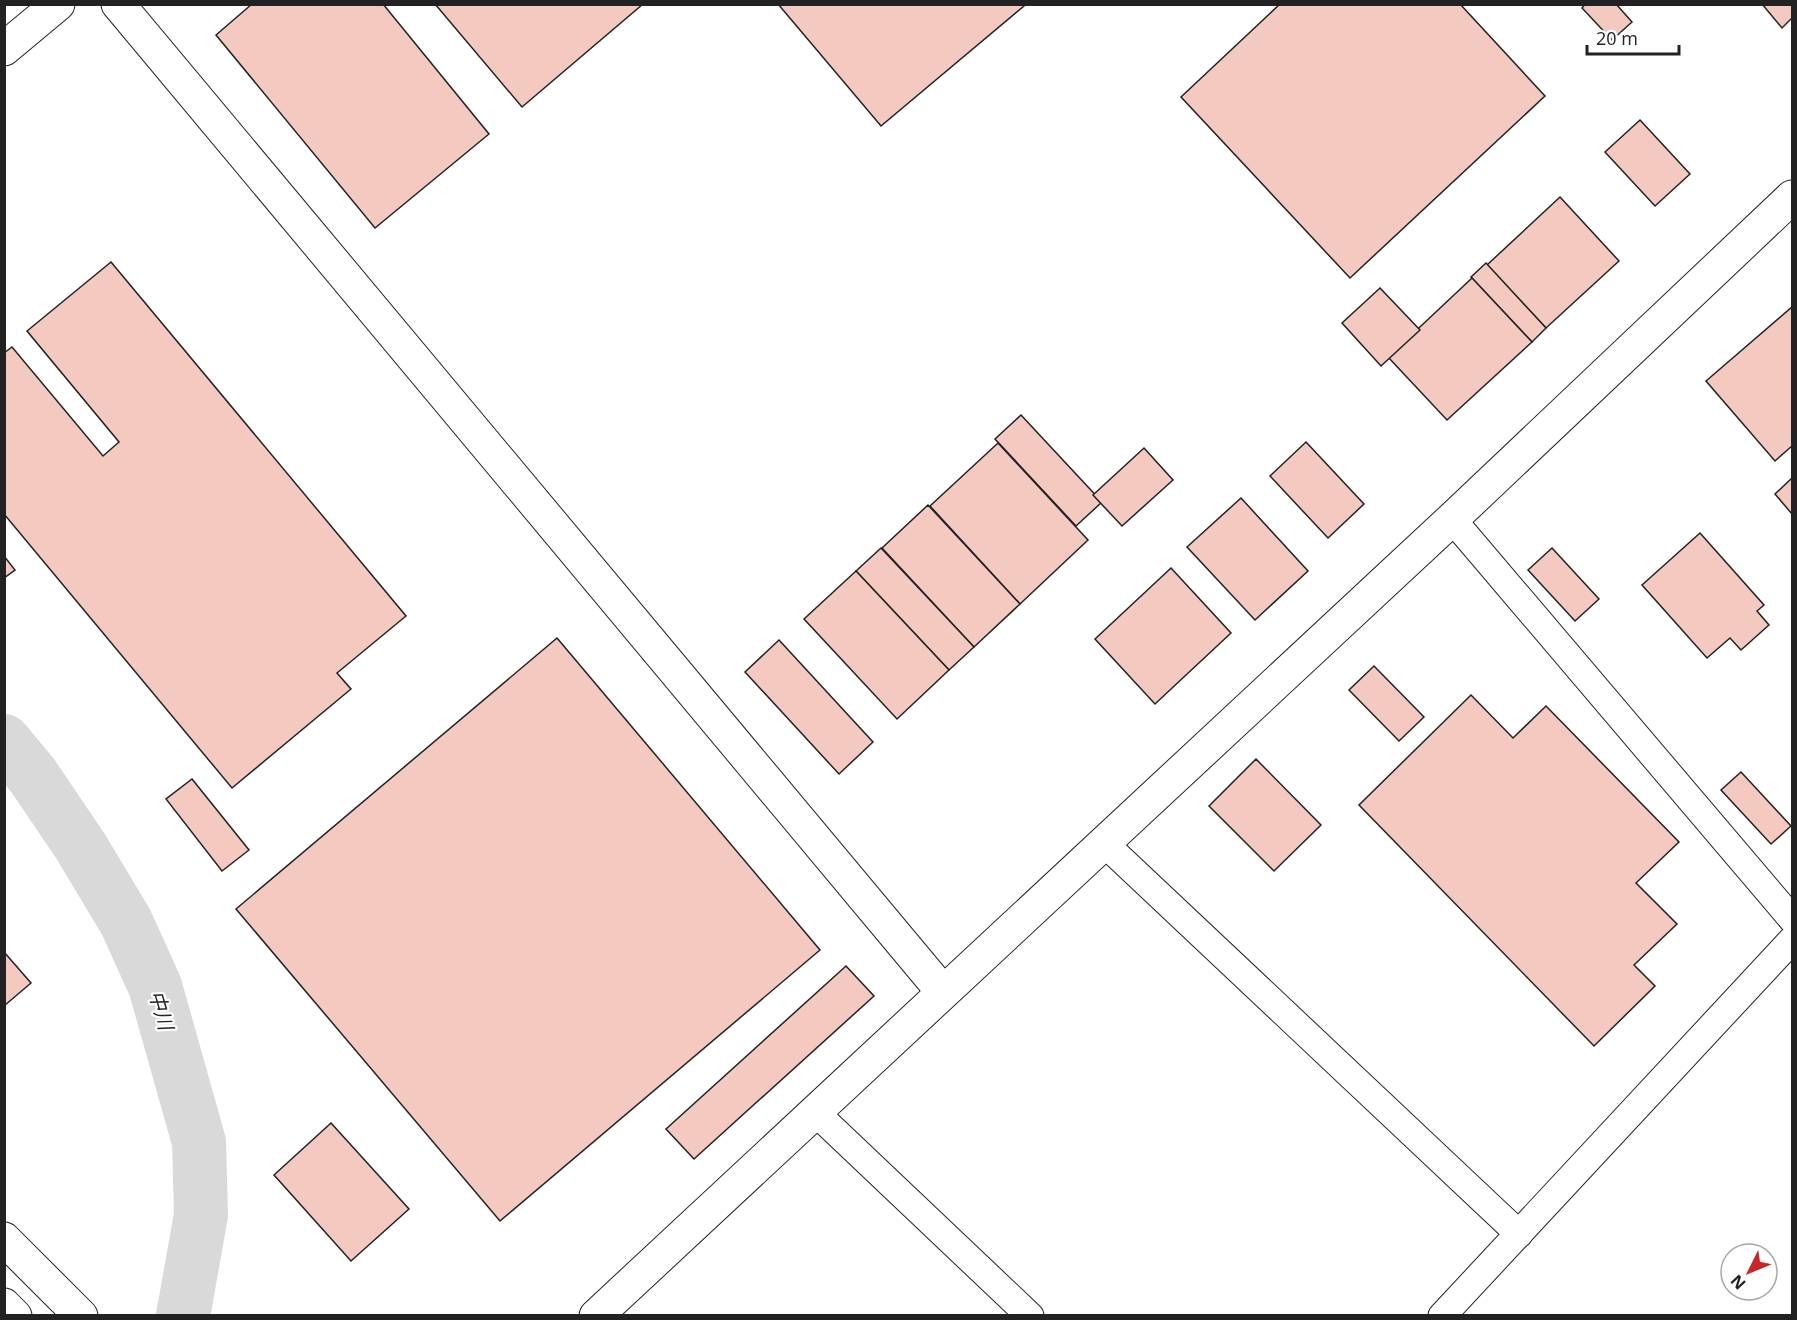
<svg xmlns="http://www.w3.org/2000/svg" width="1797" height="1320" font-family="'Open Sans','Noto Sans JP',sans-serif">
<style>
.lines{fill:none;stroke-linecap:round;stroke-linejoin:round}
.river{stroke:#d9d9d9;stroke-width:54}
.building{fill:#f3c9c0;stroke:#222;stroke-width:1.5}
.street-casing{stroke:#222;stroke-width:29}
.secondary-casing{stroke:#222;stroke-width:35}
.primary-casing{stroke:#222;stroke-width:35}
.street{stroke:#fff;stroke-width:27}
.secondary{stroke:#fff;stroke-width:33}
.primary{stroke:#fff;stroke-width:33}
.labels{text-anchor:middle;stroke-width:4.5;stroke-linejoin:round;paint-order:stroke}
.water-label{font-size:20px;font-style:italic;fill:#222;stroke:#fff}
</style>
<rect width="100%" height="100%" fill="#fff"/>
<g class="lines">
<path class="river" d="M4,741L33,776L81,847L126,922L155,986L199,1142L201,1215L183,1316"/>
</g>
<g class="building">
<path d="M252,4H383L489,134L375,228L216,35Z"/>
<path d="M435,4H643L522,107Z"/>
<path d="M778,4H1022L1024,6L881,126Z"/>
<path d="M1280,4H1460L1545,96L1350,278L1181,97Z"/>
<path d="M1585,4H1616L1632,22L1612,40L1582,8Z"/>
<path d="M1762,4H1792V18L1782,28Z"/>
<path d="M1640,120L1690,174L1655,206L1605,152Z"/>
<path d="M1560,197L1619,261L1546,328L1487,265Z"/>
<path d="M111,262L406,616L337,673L351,689L232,788L4,514V353L12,347L103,456L119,442L27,331Z"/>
<path d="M1486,263L1546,328L1532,342L1471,277Z"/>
<path d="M1472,278L1532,342L1447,420L1388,357Z"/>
<path d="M1380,288L1420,330L1381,366L1342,323Z"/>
<path d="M1792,307V446L1775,461L1706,381Z"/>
<path d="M1021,415L1102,502L1076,526L995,439Z"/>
<path d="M1306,442L1364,504L1328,538L1270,476Z"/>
<path d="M998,443L1088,540L1020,604L930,506Z"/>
<path d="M1144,448L1173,480L1122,526L1093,495Z"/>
<path d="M1792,478V514L1775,494Z"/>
<path d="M1241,498L1308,571L1255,620L1187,547Z"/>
<path d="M928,505L1020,604L974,647L882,548Z"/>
<path d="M1700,533L1764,605L1757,611L1769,625L1741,650L1730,638L1707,658L1642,585Z"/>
<path d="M881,548L974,647L949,670L856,571Z"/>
<path d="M1552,548L1599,599L1575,621L1528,570Z"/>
<path d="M4,556L15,570L4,578Z"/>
<path d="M1171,568L1231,633L1155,704L1095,639Z"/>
<path d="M856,571L949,670L897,719L804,619Z"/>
<path d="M557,638L820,950L500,1221L236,909Z"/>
<path d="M779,640L873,742L839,774L745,672Z"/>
<path d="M1374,666L1424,717L1399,741L1349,690Z"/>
<path d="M1471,695L1513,738L1546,706L1679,842L1636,883L1677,924L1634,965L1655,986L1594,1046L1359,805Z"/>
<path d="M1256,759L1321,825L1274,871L1209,806Z"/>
<path d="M1741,772L1791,826L1771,844L1721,790Z"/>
<path d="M192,779L249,850L222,871L166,799Z"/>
<path d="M4,952L31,983L4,1006Z"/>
<path d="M846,966L874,996L694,1159L666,1129Z"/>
<path d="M331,1123L409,1209L351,1261L274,1175Z"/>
</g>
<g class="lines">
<g class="street-casing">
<g id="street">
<path d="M1452,519L1792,919"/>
<path d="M1104,843L1519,1234"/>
<path d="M815,1112L1030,1316"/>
<path d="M1442,1316L1792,940"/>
</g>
</g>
<g class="secondary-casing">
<g id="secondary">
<path d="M118,4L943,992"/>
<path d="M4,49L58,4"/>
<path d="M596,1316L1452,519L1792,197"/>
</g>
</g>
<g class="primary-casing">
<g id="primary">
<path d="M4,1239L81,1316"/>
<path d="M4,1305L15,1316"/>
</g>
</g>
<use href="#street" class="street"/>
<use href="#secondary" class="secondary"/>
<use href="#primary" class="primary"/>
</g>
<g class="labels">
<g class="water-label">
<text transform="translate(161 1010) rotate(74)" y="7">中川</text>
</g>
</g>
<rect width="1797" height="1320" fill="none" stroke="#222222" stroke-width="12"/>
<g transform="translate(1749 1272) rotate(227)"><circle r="28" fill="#ffffff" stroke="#a7a7a7" stroke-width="1.5"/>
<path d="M0-4.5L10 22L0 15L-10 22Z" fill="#c62828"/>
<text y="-9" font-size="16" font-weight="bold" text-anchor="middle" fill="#222222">N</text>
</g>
<path d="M1587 45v9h92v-9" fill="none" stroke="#222222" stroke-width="3"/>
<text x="1596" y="45" font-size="18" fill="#222222" stroke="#ffffff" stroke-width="4.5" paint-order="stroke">20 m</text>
</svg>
